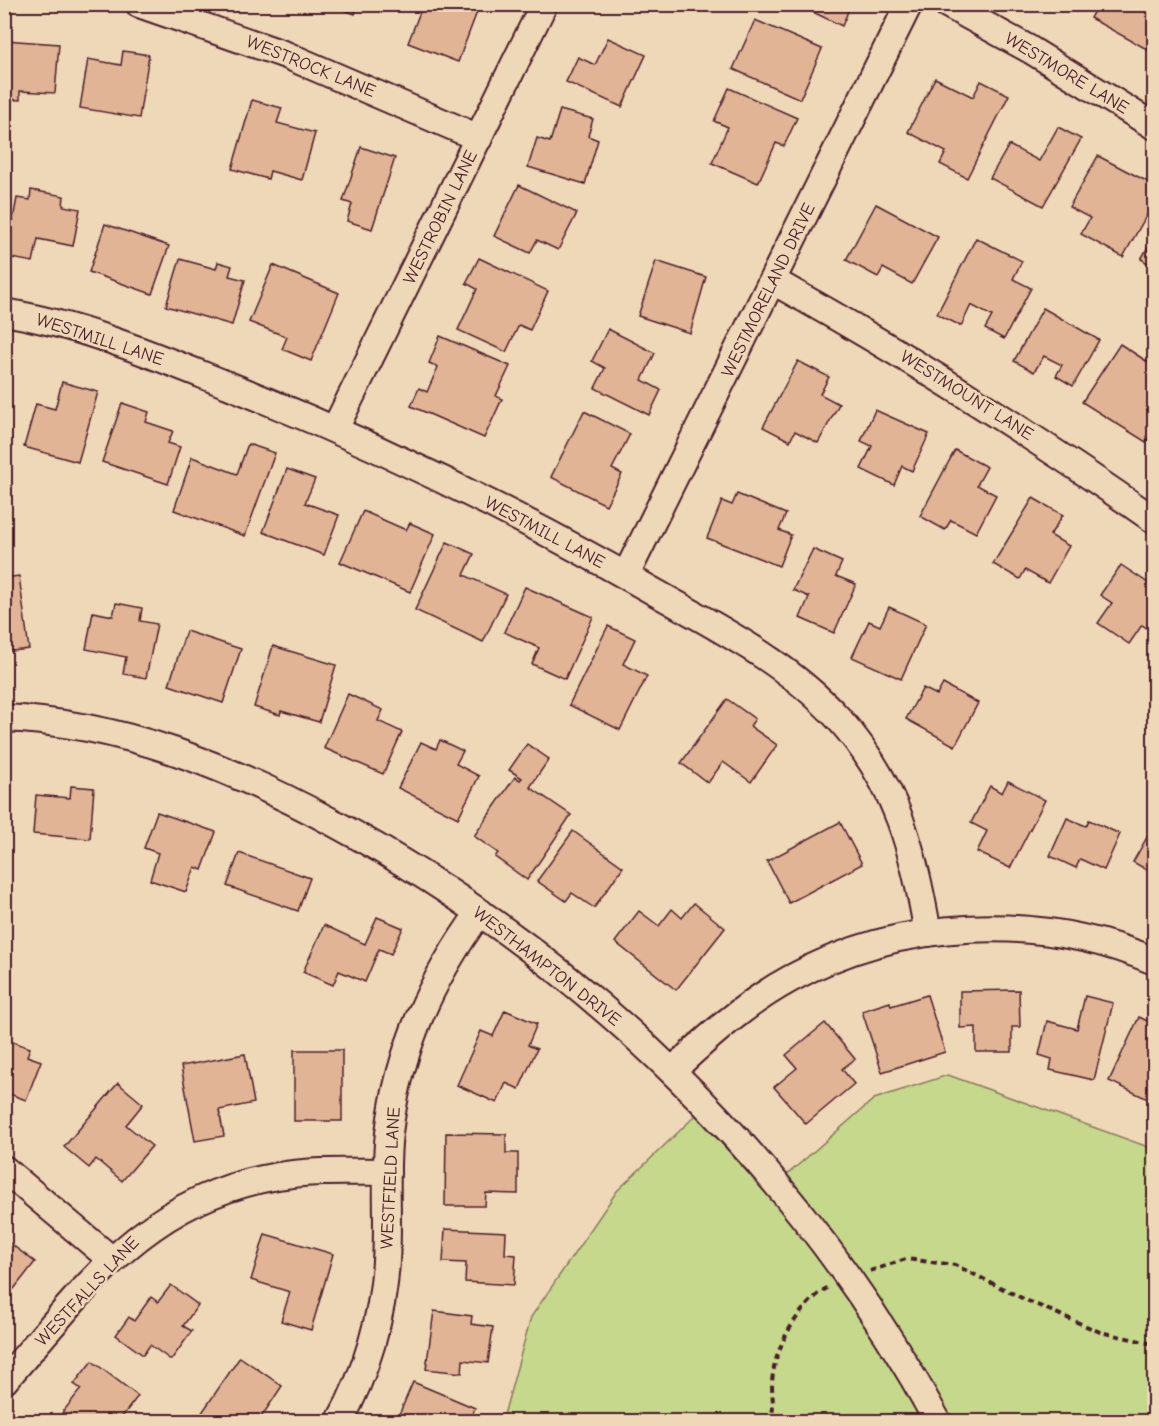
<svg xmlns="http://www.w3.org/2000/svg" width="1159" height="1426" font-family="'Comic Neue',sans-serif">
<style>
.green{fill:#c5d88c;stroke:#887c5c;stroke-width:1.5}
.building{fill:#e1b495;stroke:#4a1f2b;stroke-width:1.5}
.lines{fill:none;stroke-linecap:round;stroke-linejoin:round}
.minor-casing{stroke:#4a1f2b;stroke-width:30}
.path{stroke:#4a1f2b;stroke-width:4;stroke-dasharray:6 4.5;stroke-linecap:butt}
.minor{stroke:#efd8b8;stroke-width:26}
.labels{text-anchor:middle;stroke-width:5;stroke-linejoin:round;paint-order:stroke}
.street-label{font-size:18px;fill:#4a1f2b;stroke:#efd8b8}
</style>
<rect width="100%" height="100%" fill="#efd8b8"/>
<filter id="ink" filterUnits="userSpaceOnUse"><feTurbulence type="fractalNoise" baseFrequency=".0167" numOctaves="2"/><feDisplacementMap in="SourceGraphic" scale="12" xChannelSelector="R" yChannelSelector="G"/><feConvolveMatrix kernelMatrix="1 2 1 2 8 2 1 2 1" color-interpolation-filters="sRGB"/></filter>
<g filter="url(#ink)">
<path class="green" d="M948,1075L1154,1149V1421L502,1422L531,1317L617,1191L696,1115L766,1193L874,1099Z"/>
<g class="building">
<path d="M328,4H358L355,14Z"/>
<path d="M423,4H480L458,62L408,43Z"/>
<path d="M796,4H851L842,26Z"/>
<path d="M1098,4H1154V48L1152,52L1090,18Z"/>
<path d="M755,20L822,49L800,99L733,69Z"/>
<path d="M608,38L646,55L622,107L566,82L578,57L595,65Z"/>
<path d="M4,40L59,44L55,93L20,91V100L4,99Z"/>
<path d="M123,51L149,55L139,118L80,108L88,59L121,65Z"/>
<path d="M935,78L973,97L981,81L1009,95L967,178L940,164L946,152L908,132Z"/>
<path d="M729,88L797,118L784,146L776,143L758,183L712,163L728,127L714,121Z"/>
<path d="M252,100L282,108L277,123L315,133L302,180L270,171L268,179L232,169Z"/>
<path d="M560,110L593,119L588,136L598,140L585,184L528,167L537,138L550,142Z"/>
<path d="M1058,127L1081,139L1043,206L990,178L1009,145L1039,161Z"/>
<path d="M361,147L395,158L372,229L347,221L352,204L343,201Z"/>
<path d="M1098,156L1154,185V202L1123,257L1081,234L1090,218L1069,207Z"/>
<path d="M519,185L577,213L558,250L537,240L530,253L494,236Z"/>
<path d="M31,190L64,196L63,206L80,209L73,246L38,239L33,262L6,257L17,198L30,200Z"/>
<path d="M876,204L938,237L912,284L883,268L878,277L846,260Z"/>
<path d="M105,224L169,246L152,294L89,272Z"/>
<path d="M1154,237V267L1141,259Z"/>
<path d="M976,238L1022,261L1013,279L1031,288L1004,339L985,329L992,316L971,305L961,326L937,314Z"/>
<path d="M479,258L548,291L530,330L519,325L506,352L458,330L477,289L466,283Z"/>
<path d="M180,259L216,269L218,262L232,266L229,276L245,280L232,325L166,306Z"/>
<path d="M656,261L706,277L690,333L638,316Z"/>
<path d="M273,265L339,293L311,361L282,349L287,337L249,322Z"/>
<path d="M1043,308L1099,340L1073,386L1056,376L1062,365L1044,356L1034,372L1014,361Z"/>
<path d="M608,329L655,353L642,380L661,390L649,415L595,388L605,368L592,361Z"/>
<path d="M440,336L510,366L496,396L502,399L484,438L411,406L419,388L427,392L438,367L429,363Z"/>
<path d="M1120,344L1154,366V429L1146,442L1082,402Z"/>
<path d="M798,361L829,377L820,394L839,404L818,443L795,431L790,441L763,427Z"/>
<path d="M62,382L98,392L78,462L24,447L36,404L55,409Z"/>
<path d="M122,403L149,412L146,422L173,431L168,443L180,447L168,484L102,462Z"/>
<path d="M875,410L929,434L912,471L902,466L894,485L861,469L872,446L861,441Z"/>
<path d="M584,411L630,434L612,469L622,474L606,505L551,477Z"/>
<path d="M248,444L275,453L245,536L174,510L192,457L237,474Z"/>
<path d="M955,450L987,467L977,485L996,495L976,533L951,520L945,530L920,516Z"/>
<path d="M287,469L315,479L305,503L339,515L324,555L263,532Z"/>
<path d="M737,494L786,514L779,530L791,535L779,566L707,538L722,501L732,505Z"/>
<path d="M1033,498L1063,515L1050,535L1069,546L1048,583L1025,570L1020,579L993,564Z"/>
<path d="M363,511L406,530L410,523L435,534L410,592L340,562Z"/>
<path d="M447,542L474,554L464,575L506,594L483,642L415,610Z"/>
<path d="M813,549L842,562L836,576L856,584L834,633L800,618L809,597L793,590Z"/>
<path d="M1121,565L1154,587V619L1148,629L1142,625L1129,644L1098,623L1112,603L1100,595Z"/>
<path d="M19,576L29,649L4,652V578Z"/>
<path d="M525,587L593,617L565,679L532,664L539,648L504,632Z"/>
<path d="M116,603L142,608L140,621L157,624L146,678L123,674L126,657L86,649L93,612L113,616Z"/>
<path d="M889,607L926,624L901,679L852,657L869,621L880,626Z"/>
<path d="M608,626L635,639L623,664L647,676L620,730L569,705Z"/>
<path d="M186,631L241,649L223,703L169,685Z"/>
<path d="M273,646L336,665L319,722L281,711L280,715L254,707Z"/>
<path d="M943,684L978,703L955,746L906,719L923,688L937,695Z"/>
<path d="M348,694L383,710L378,721L402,732L383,774L324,748Z"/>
<path d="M727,699L755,719L750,726L777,745L751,782L723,762L708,783L681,763Z"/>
<path d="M440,740L463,751L456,764L479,776L458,818L398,788L421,742L436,749Z"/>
<path d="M527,744L549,759L530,787L571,815L527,880L495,857L498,853L474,836L515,777L520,780L522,778L509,770Z"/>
<path d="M1008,781L1045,800L1010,868L977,852L987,831L971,823L990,786L1002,793Z"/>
<path d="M71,786L94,788L90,839L33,834L36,795L70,798Z"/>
<path d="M157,812L216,832L202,870L195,867L186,892L150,880L158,853L144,848Z"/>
<path d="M1067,818L1086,826L1089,820L1120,834L1104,870L1080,859L1076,868L1050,856Z"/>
<path d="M840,822L862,864L789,903L767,861Z"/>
<path d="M1154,825V874L1133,862Z"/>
<path d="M573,831L623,867L594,908L572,893L566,901L537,881Z"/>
<path d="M239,853L310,878L298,911L227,886Z"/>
<path d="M694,903L725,928L676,990L615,942L639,911L659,926L672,909L682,918Z"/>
<path d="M377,917L403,928L391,954L379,949L365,982L339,971L333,985L303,972L324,925L365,944Z"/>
<path d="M1019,990L1020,1027H1012V1052H976V1027L960,1028V991Z"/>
<path d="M927,995L945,1052L882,1072L862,1011L890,1002L891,1006Z"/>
<path d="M1085,996L1113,1003L1094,1080L1050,1070L1052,1059L1039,1055L1047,1021L1077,1029Z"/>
<path d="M505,1010L537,1024L528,1045L537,1049L519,1089L506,1083L497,1103L457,1085L481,1031L493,1036Z"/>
<path d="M1139,1017L1154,1024V1091L1150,1100L1109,1081Z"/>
<path d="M825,1023L855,1059L842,1069L854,1084L806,1124L774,1087L797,1068L786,1055Z"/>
<path d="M4,1039L30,1048L27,1056L41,1061L26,1100L4,1092Z"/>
<rect x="294" y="1050" width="48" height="71"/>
<path d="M245,1054L254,1103L219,1110L224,1136L195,1141L181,1066Z"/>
<path d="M118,1083L143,1104L126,1125L152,1146L122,1181L96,1159L89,1168L64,1147Z"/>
<path d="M446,1133L506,1134V1153H518V1194L486,1193L485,1206H445Z"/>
<path d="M445,1229L506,1232L505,1254L516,1255L514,1285L465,1282L466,1263L443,1262Z"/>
<path d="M265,1234L333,1254L311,1330L281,1321L290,1292L251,1280Z"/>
<path d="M4,1239L35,1262L14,1289L4,1282Z"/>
<path d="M171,1285L198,1305L183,1326L192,1331L171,1360L150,1345L143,1355L116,1335L129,1317L134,1321L151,1297L158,1302Z"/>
<path d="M434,1311L472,1316L471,1324L493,1327L488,1363L463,1360L462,1373L426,1369Z"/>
<path d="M240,1357L282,1386L258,1422H212L201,1414Z"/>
<path d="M92,1361L138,1396L118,1422H74L62,1413L81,1389L74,1384Z"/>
<path d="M413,1382L475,1408L469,1422H396Z"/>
</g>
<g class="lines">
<g class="minor-casing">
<g id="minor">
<path d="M139,4L286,55L479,138"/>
<path d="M947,4L1029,49L1154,126"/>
<path d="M773,281C905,354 1031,434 1154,520"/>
<path d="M4,312C82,325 155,356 228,385C373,443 515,512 651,590C718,628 787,662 839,719C898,785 913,850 928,933"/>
<path d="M335,429L544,4"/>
<path d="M626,575L909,4"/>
<path d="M4,718C122,723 230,767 332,822C585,958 801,1168 938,1422"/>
<path d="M672,1071C708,1037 746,1003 790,979C900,918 1039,912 1154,961"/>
<path d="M4,1169L112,1260"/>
<path d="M4,1381C87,1287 145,1198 278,1176C314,1170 351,1172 387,1172"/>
<path d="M339,1422C366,1374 383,1316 386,1261C389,1218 384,1175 389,1133C399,1049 431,979 480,912"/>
</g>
</g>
<g class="path">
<path d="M870,1271L906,1259L955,1265L1028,1301L1100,1332L1154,1344"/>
<path d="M770,1422C775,1409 772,1397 772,1384C773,1349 798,1306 827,1288"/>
</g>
<use href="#minor" class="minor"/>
</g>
</g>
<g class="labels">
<g class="street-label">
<text transform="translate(311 66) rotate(22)" y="6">WESTROCK LANE</text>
<text transform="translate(1067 73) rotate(31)" y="6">WESTMORE LANE</text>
<text transform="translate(440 217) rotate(-64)" y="6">WESTROBIN LANE</text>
<text transform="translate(768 290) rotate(-64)" y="6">WESTMORELAND DRIVE</text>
<text transform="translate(100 339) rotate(18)" y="6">WESTMILL LANE</text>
<text transform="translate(967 395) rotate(32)" y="6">WESTMOUNT LANE</text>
<text transform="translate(545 532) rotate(28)" y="6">WESTMILL LANE</text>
<text transform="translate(547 966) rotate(38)" y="6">WESTHAMPTON DRIVE</text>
<text transform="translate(390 1178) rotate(-87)" y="6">WESTFIELD LANE</text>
<text transform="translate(87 1291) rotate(-47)" y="6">WESTFALLS LANE</text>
</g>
</g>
<rect width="1159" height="1426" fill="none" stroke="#efd8b8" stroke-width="24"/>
<rect x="12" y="12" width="1135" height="1402" fill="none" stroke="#4a1f2b" stroke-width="2" filter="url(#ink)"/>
</svg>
